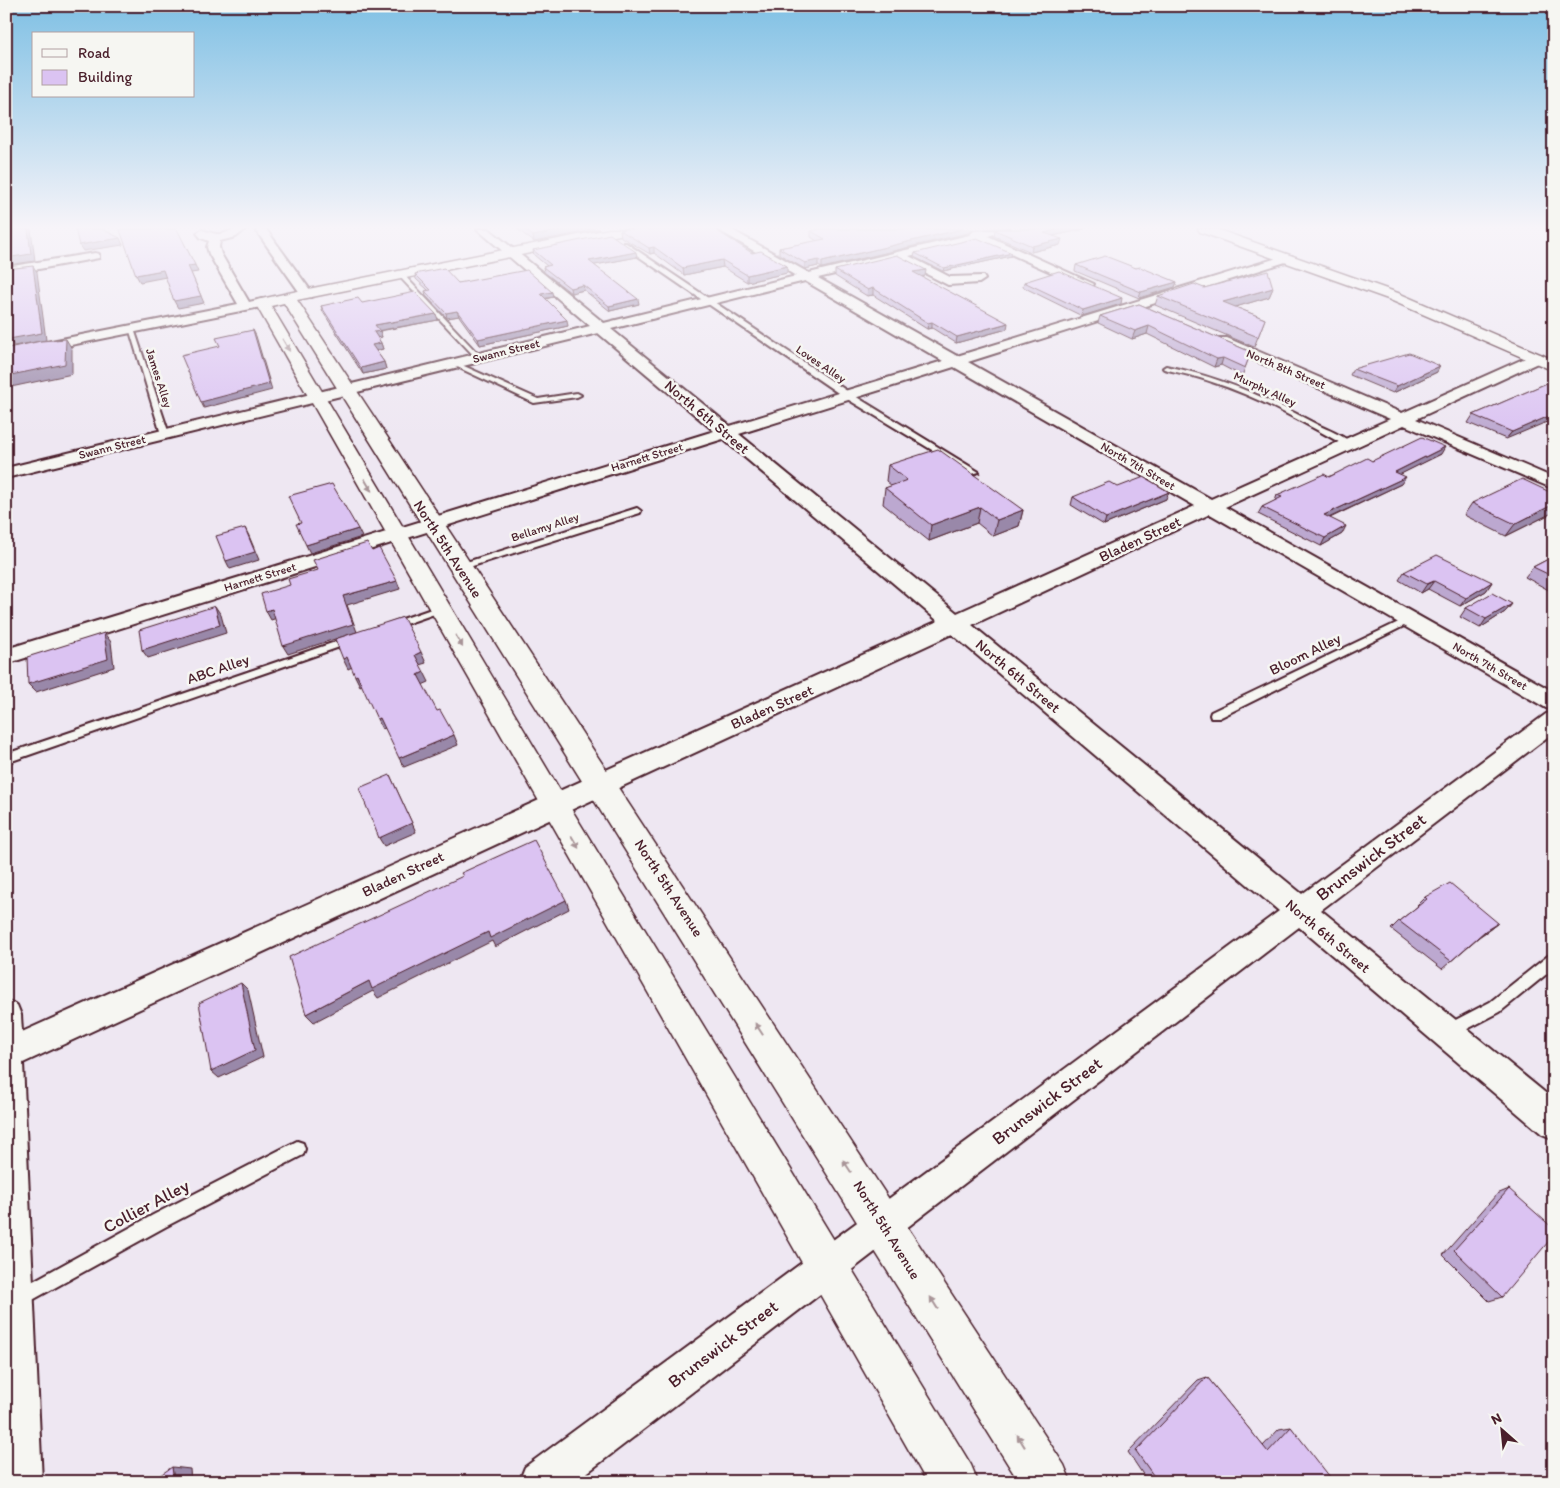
<svg xmlns="http://www.w3.org/2000/svg" width="1560" height="1488" font-family="Itim,sans-serif">
<style>
.lines{fill:none;stroke-linecap:round;stroke-linejoin:round}
.lane-casing{stroke:#4a1f2b;stroke-width:4}
.street-casing{stroke:#4a1f2b;stroke-width:4}
.secondary-casing{stroke:#4a1f2b;stroke-width:3}
.lane{fill:#f6f6f2;fill-rule:evenodd}
.street{fill:#f6f6f2;fill-rule:evenodd}
.secondary{fill:#f6f6f2;fill-rule:evenodd}
.wall{fill:#bca8d0;stroke:#4a1f2b}
.shaded-wall{fill:#9988a9;stroke:#4a1f2b}
.building{fill:#dbc3f2;stroke:#4a1f2b}
.oneway{fill:#a99598}
.labels{text-anchor:middle;stroke-width:5;stroke-linejoin:round;paint-order:stroke}
.far-street-label{font-size:12px;fill:#4a1f2b;stroke:#f6f6f2}
.street-label{font-size:15px;fill:#4a1f2b;stroke:#f6f6f2}
.near-street-label{font-size:18px;fill:#4a1f2b;stroke:#f6f6f2}
</style>
<rect width="100%" height="100%" fill="#eee7f2"/>
<filter id="ink" filterUnits="userSpaceOnUse"><feTurbulence type="fractalNoise" baseFrequency=".02" numOctaves="2"/><feDisplacementMap in="SourceGraphic" scale="10" xChannelSelector="R" yChannelSelector="G"/><feConvolveMatrix kernelMatrix="1 2 1 2 8 2 1 2 1" color-interpolation-filters="sRGB"/></filter>
<g filter="url(#ink)">
<g class="lines">
<g class="lane-casing">
<g id="lane">
<path d="M622,243H626L850,393L979,472L972,474L844,397L622,245Z"/>
<path d="M399,274H403L481,357V359H477L399,276Z"/>
<path d="M129,328L134,329L169,434L168,436L161,434Z"/>
<path d="M455,362L538,399L577,393L581,395L577,397L534,403L453,365V363Z"/>
<path d="M1166,366C1220,377 1268,398 1316,424C1328,430 1343,435 1353,444L1346,446C1303,422 1259,397 1212,382C1196,376 1180,373 1164,369L1163,368Z"/>
<path d="M637,508L641,511L640,513L463,569H457L455,567L457,565Z"/>
<path d="M440,606L445,609L443,611L391,629L386,626L388,624Z"/>
<path d="M1409,617L1412,618L1414,620L1412,622L1219,718H1211L1210,715L1211,712Z"/>
<path d="M350,637L354,638L355,640L354,642L6,763V754Z"/>
<path d="M1554,953V968L1500,1012L1454,1036L1449,1038L1444,1036L1442,1031L1444,1026L1490,1002L1549,955Z"/>
<path d="M297,1141L303,1143L305,1149L303,1155L165,1227L27,1303L21,1306L15,1303L12,1297L15,1291L153,1215Z"/>
</g>
</g>
<g class="street-casing">
<g id="street">
<path d="M234,229H246L236,237L220,241L219,247L221,254L249,302L262,299L268,303L266,306L6,358V350L238,304L209,254L207,247L209,241L201,238L197,233L202,230C216,234 219,237 234,229Z"/>
<path d="M255,229H266L313,294L311,297H303Z"/>
<path d="M477,229H489L604,323L796,276L717,229H730L809,273L969,235L974,231L1010,229L988,236L1094,284L1092,287H1084L977,239L909,256L950,277L983,276L985,279L979,283L948,285L897,259L818,278L957,356L1284,256H1292V260L968,362L1211,499L1390,419L1217,344L1215,341L1217,338H1227L1402,413L1532,355H1542L1544,358L1542,361L1416,419L1554,478V489L1404,425L1225,507L1554,692V710L1546,708L1210,514L972,625L1302,894L1546,714L1554,712V732L1321,910L1554,1100V1139L1542,1134L1299,927L575,1482H519L525,1467L1279,911L952,634L23,1063L42,1482H6V1000L17,1005L21,1015L22,1032L938,621L723,439L6,664V649L714,431L598,333L6,478V468L590,326ZM805,281L943,361L730,426L611,329ZM954,367L1195,506L957,613L739,434Z"/>
<path d="M95,253L99,254V258L6,275V267Z"/>
</g>
</g>
<g class="secondary-casing">
<g id="secondary">
<path d="M609,229H635L629,233L297,300L1064,1465L1071,1482H1019L284,303L271,306L564,797L971,1465L978,1482H927L255,303L257,300L288,293Z"/>
<path d="M1198,229H1216L1398,293L1554,360V371L1388,299L1200,232Z"/>
</g>
</g>
<use href="#lane" class="lane"/>
<use href="#street" class="street"/>
<use href="#secondary" class="secondary"/>
</g>
<g class="wall">
<path d="M517,229H599L534,242Z"/>
<path d="M1085,229L1053,236L1060,245L1031,252L994,236L995,230Z"/>
<path d="M620,230L752,253L787,266V273L747,282L723,267L684,275L654,253L650,254L621,237Z"/>
<path d="M811,231L968,233L822,268L818,266L805,269L779,254V248L817,241L811,237Z"/>
<path d="M533,250L637,257L594,265L639,304L610,311L584,290L571,293L544,272L543,267L547,266L534,255Z"/>
<path d="M915,253L1011,256L943,271L914,257Z"/>
<path d="M1076,265L1136,268L1177,282L1175,287L1139,298L1075,271Z"/>
<path d="M835,270L925,276H921L1007,329L956,343L932,328L927,329L873,295L867,296L835,276Z"/>
<path d="M415,274L458,283L553,297L546,299L568,326L480,345L459,316L447,318L426,296L425,291L428,290L416,279Z"/>
<path d="M1024,282L1121,304L1082,316L1023,287Z"/>
<path d="M1204,288H1273L1269,297L1235,307L1265,319L1254,347L1155,305L1158,296Z"/>
<path d="M1139,304L1251,352L1242,376L1221,365L1214,367L1147,334L1132,339L1098,323L1100,316Z"/>
<path d="M321,306L438,320L380,331L382,337L378,338L381,343L383,349L376,351L384,362L386,369L363,374L323,312Z"/>
<path d="M1353,369L1437,372L1393,393L1350,375Z"/>
<path d="M1554,380L1506,439L1468,423L1473,415Z"/>
<path d="M1441,454L1400,474L1401,484L1330,518L1342,534L1321,546L1258,514L1262,507L1275,501L1277,495L1372,461Z"/>
<path d="M888,465L1023,510L1019,526L993,536L977,523L929,541L883,504L885,488L892,486L886,481Z"/>
<path d="M1554,494V512L1506,536L1464,515L1472,503Z"/>
<path d="M1073,497L1166,499L1104,525L1071,505Z"/>
<path d="M1554,556V593L1525,577L1533,567Z"/>
<path d="M1404,572L1492,582L1486,591L1460,606L1428,589L1421,593L1399,580Z"/>
<path d="M1512,604L1505,612L1480,628L1460,617L1466,608Z"/>
<path d="M1425,897L1498,923L1489,930L1479,937L1442,969L1391,929L1399,921L1418,906L1417,905Z"/>
<path d="M1509,1189L1502,1297L1489,1301L1443,1255L1497,1194Z"/>
<path d="M1207,1377L1263,1446L1279,1429L1291,1427L1326,1482H1148L1128,1452L1198,1380Z"/>
</g>
<g class="shaded-wall">
<path d="M28,229H31L35,261L7,265L6,258Z"/>
<path d="M565,229H599L534,242L533,236Z"/>
<path d="M962,229H974L968,233L822,268V262Z"/>
<path d="M1060,229H1085L1043,238L1044,233Z"/>
<path d="M120,238L123,245L83,251L79,245Z"/>
<path d="M1062,239L1060,245L1031,252L1032,246Z"/>
<path d="M654,247V253L650,254L649,248Z"/>
<path d="M636,252L637,257L590,266L589,261Z"/>
<path d="M1012,253L1011,256L943,271L944,268Z"/>
<path d="M722,260L723,267L684,275L683,268Z"/>
<path d="M818,260V266L805,269V263Z"/>
<path d="M195,265L198,272L191,273L204,303L178,308L174,301L188,266Z"/>
<path d="M33,266L37,272L46,340L14,346L9,339Z"/>
<path d="M787,266V273L747,282V275Z"/>
<path d="M163,270L166,277L140,282L136,275Z"/>
<path d="M926,270L925,276L913,278V272Z"/>
<path d="M1177,282L1175,287L1139,298L1141,292Z"/>
<path d="M583,285L584,290L571,293L570,288Z"/>
<path d="M873,288V295L867,296L868,290Z"/>
<path d="M1273,288L1269,297L1219,312L1223,302Z"/>
<path d="M552,292L553,297L542,299L541,294Z"/>
<path d="M1122,298L1121,304L1082,316L1083,310Z"/>
<path d="M638,299L639,304L610,311L609,306Z"/>
<path d="M457,311L459,316L447,318L446,313Z"/>
<path d="M436,314L438,320L377,331L375,325Z"/>
<path d="M567,320L568,326L480,345L478,339Z"/>
<path d="M932,322V328L927,329L928,323Z"/>
<path d="M1008,323L1007,329L956,343L957,337Z"/>
<path d="M1149,326L1147,334L1132,339L1135,331Z"/>
<path d="M253,330L256,336L272,390L204,408L201,402Z"/>
<path d="M380,331L382,337L376,338L374,332Z"/>
<path d="M66,339L72,349V374L11,387L6,379V376Z"/>
<path d="M381,343L383,349L374,351L372,345Z"/>
<path d="M1223,358L1221,365L1214,367L1217,359Z"/>
<path d="M384,362L386,369L363,374L361,368Z"/>
<path d="M1440,366L1437,372L1393,393L1397,386Z"/>
<path d="M1554,414V419L1506,439L1512,432Z"/>
<path d="M1445,447L1441,454L1391,479L1395,472Z"/>
<path d="M1406,477L1401,484L1320,522L1324,515Z"/>
<path d="M1169,492L1166,499L1104,525L1106,518Z"/>
<path d="M1554,504V512L1506,536L1515,524Z"/>
<path d="M980,507L977,523L929,541L931,525Z"/>
<path d="M1023,510L1019,526L993,536L997,520Z"/>
<path d="M1346,526L1342,534L1321,546L1325,538Z"/>
<path d="M245,528L249,536L259,560L230,569L226,561Z"/>
<path d="M358,529L362,537L310,553L306,545Z"/>
<path d="M397,581L400,589L347,605L357,632L288,654L283,646L343,596Z"/>
<path d="M1434,581L1428,589L1421,593L1427,584Z"/>
<path d="M1492,582L1486,591L1460,606L1466,598Z"/>
<path d="M1512,604L1505,612L1480,628L1486,619Z"/>
<path d="M215,606L221,615L226,633L148,658L142,650Z"/>
<path d="M272,609L277,618L271,620L266,611Z"/>
<path d="M104,633L111,642L114,667L36,692L28,684Z"/>
<path d="M421,652L426,663L419,665L415,655Z"/>
<path d="M347,657L352,667L348,669L343,659Z"/>
<path d="M424,672L429,682L422,685L418,675Z"/>
<path d="M357,675L362,685L360,686L355,676Z"/>
<path d="M380,718L386,728L382,729L377,719Z"/>
<path d="M454,735L458,745L404,767L399,758Z"/>
<path d="M390,775L416,832L384,846L379,838Z"/>
<path d="M566,900L569,909L495,947L492,941L378,998L373,991L314,1022L306,1014L369,981Z"/>
<path d="M1498,923L1489,930L1476,938L1485,931Z"/>
<path d="M241,983L248,990L263,1057L219,1078L211,1071Z"/>
<path d="M172,1467L190,1469L191,1482H174Z"/>
</g>
<g class="building">
<path d="M6,229H28L31,254L6,258Z"/>
<path d="M75,229H102L120,238L79,245Z"/>
<path d="M124,229H177L195,265L188,266L201,296L174,301L163,270L136,275L120,230Z"/>
<path d="M524,229H565L533,236Z"/>
<path d="M625,229H714L752,253L761,251L787,266L747,275L722,260L683,268L654,247L649,248L620,230Z"/>
<path d="M821,229H962L822,262L818,260L805,263L779,248L825,239L811,231Z"/>
<path d="M999,229H1060L1044,233L1062,239L1032,246L995,230Z"/>
<path d="M610,234L636,252L589,261L638,299L609,306L583,285L570,288L543,267L551,265L533,250Z"/>
<path d="M977,238L1012,253L944,268L915,253Z"/>
<path d="M897,255L926,270L913,272L1008,323L957,337L932,322L928,323L873,288L868,290L835,270Z"/>
<path d="M1105,256L1136,268L1140,267L1177,282L1141,292L1076,265Z"/>
<path d="M33,266L42,333L9,339L6,297V269Z"/>
<path d="M444,268L458,283L527,270L552,292L541,294L567,320L478,339L457,311L446,313L425,291L431,290L415,274Z"/>
<path d="M1059,271L1122,298L1083,310L1024,282Z"/>
<path d="M1268,271L1273,288L1223,302L1265,319L1258,337L1158,296L1194,284L1204,288Z"/>
<path d="M415,292L436,314L375,325L380,331L374,332L381,343L372,345L384,362L361,368L321,306L358,298L362,303Z"/>
<path d="M1139,304L1251,352L1245,368L1223,358L1217,359L1149,326L1135,331L1100,316Z"/>
<path d="M253,330L269,384L201,402L181,355L220,346L216,338Z"/>
<path d="M66,339L65,364L6,376V351L8,350V348L41,341Z"/>
<path d="M1409,353L1440,366L1397,386L1353,369Z"/>
<path d="M1554,380V414L1512,432L1473,415Z"/>
<path d="M1422,437L1445,447L1395,472L1406,477L1324,515L1346,526L1325,538L1262,507L1282,497L1277,495L1324,474L1329,477L1367,458L1372,461Z"/>
<path d="M938,449L1023,510L997,520L980,507L931,525L885,488L907,480L888,465Z"/>
<path d="M1144,477L1169,492L1106,518L1073,497L1109,482L1118,487Z"/>
<path d="M1522,479L1554,494V504L1515,524L1472,503Z"/>
<path d="M332,484L358,529L306,545L296,524L301,523L288,496Z"/>
<path d="M245,528L255,552L226,561L216,536Z"/>
<path d="M367,543L372,551L379,548L397,581L343,596L353,624L283,646L272,609L266,611L261,594L290,585L288,579L318,570L313,560Z"/>
<path d="M1437,555L1492,582L1466,598L1434,581L1427,584L1404,572Z"/>
<path d="M1554,556V577L1533,567Z"/>
<path d="M1492,593L1512,604L1486,619L1466,608Z"/>
<path d="M215,606L220,625L142,650L139,630Z"/>
<path d="M403,617L421,652L415,655L424,672L418,675L437,711L440,710L454,735L399,758L380,718L377,719L357,675L355,676L347,657L343,659L335,639Z"/>
<path d="M104,633L108,659L28,684L27,657Z"/>
<path d="M390,775L412,823L379,838L359,788Z"/>
<path d="M534,840L566,900L490,938L488,932L372,989L369,981L306,1014L289,957L463,876L461,873Z"/>
<path d="M1450,883L1498,923L1485,931L1451,961L1399,921L1427,899L1425,897Z"/>
<path d="M241,983L255,1050L211,1071L199,1003Z"/>
<path d="M1509,1189L1554,1229V1235L1502,1297L1454,1250Z"/>
<path d="M1207,1377L1268,1452L1291,1427L1330,1477L1326,1482H1158L1136,1451Z"/>
<path d="M172,1467L174,1482H150Z"/>
</g>
<defs><path id="oneway-solid" d="M-6-.8H1V-3.2L6.5 0L1 3.2V.8H-6Z" transform="scale(1.25)"/></defs>
<g class="oneway">
<use href="#oneway-solid" transform="translate(286 345) rotate(60)"/>
<use href="#oneway-solid" transform="translate(368 485) rotate(59)"/>
<use href="#oneway-solid" transform="translate(459 641) rotate(60)"/>
<use href="#oneway-solid" transform="translate(575 842) rotate(59)"/>
<use href="#oneway-solid" transform="translate(759 1029) rotate(-123)"/>
<use href="#oneway-solid" transform="translate(847 1166) rotate(-123)"/>
<use href="#oneway-solid" transform="translate(934 1303) rotate(-122)"/>
<use href="#oneway-solid" transform="translate(1021 1441) rotate(-122)"/>
</g>
</g>
<linearGradient id="sky" x2="0" y2="1"><stop stop-color="#7fc0e4"/><stop offset="0.52" stop-color="#f7f4f9"/><stop offset="1" stop-color="#f7f4f9" stop-opacity="0"/></linearGradient>
<rect width="1560" height="437" fill="url(#sky)"/>
<g class="labels">
<g class="far-street-label">
<text transform="translate(506 351) rotate(-14)" y="4">Swann Street</text>
<text transform="translate(821 364) rotate(34)" y="4">Loves Alley</text>
<text transform="translate(1286 369) rotate(23)" y="4">North 8th Street</text>
<text transform="translate(159 378) rotate(72)" y="4">James Alley</text>
<text transform="translate(1265 389) rotate(25)" y="4">Murphy Alley</text>
<text transform="translate(112 447) rotate(-14)" y="4">Swann Street</text>
<text transform="translate(647 457) rotate(-17)" y="4">Harnett Street</text>
<text transform="translate(1138 466) rotate(30)" y="4">North 7th Street</text>
<text transform="translate(545 527) rotate(-18)" y="4">Bellamy Alley</text>
<text transform="translate(260 577) rotate(-17)" y="4">Harnett Street</text>
<text transform="translate(1490 666) rotate(30)" y="4">North 7th Street</text>
</g>
<g class="street-label">
<text transform="translate(707 417) rotate(40)" y="5">North 6th Street</text>
<text transform="translate(1140 539) rotate(-25)" y="5">Bladen Street</text>
<text transform="translate(448 549) rotate(57)" y="5">North 5th Avenue</text>
<text transform="translate(1305 654) rotate(-26)" y="5">Bloom Alley</text>
<text transform="translate(218 669) rotate(-19)" y="5">ABC Alley</text>
<text transform="translate(1018 676) rotate(40)" y="5">North 6th Street</text>
<text transform="translate(772 707) rotate(-24)" y="5">Bladen Street</text>
<text transform="translate(403 874) rotate(-25)" y="5">Bladen Street</text>
<text transform="translate(669 888) rotate(57)" y="5">North 5th Avenue</text>
<text transform="translate(1328 936) rotate(40)" y="5">North 6th Street</text>
<text transform="translate(887 1230) rotate(58)" y="5">North 5th Avenue</text>
</g>
<g class="near-street-label">
<text transform="translate(1371 857) rotate(-37)" y="6">Brunswick Street</text>
<text transform="translate(1047 1101) rotate(-37)" y="6">Brunswick Street</text>
<text transform="translate(146 1206) rotate(-28)" y="6">Collier Alley</text>
<text transform="translate(723 1344) rotate(-37)" y="6">Brunswick Street</text>
</g>
</g>
<rect width="1560" height="1488" fill="none" stroke="#f6f6f2" stroke-width="25"/>
<rect x="12" y="12" width="1535" height="1463" fill="none" stroke="#4a1f2b" stroke-width="2" filter="url(#ink)"/>
<rect x="32" y="32" width="162" height="65" fill="#f6f6f2" stroke="#b1a0a2"/>
<rect x="42" y="49" width="25" height="8" fill="#f6f6f2" stroke="#b1a0a2"/>
<text x="78" y="58" font-size="15" fill="#4a1f2b">Road</text>
<rect x="42" y="70" width="25" height="15" fill="#dbc3f2" stroke="#b1a0a2"/>
<text x="78" y="82" font-size="15" fill="#4a1f2b">Building</text>
<g transform="translate(1502 1430) rotate(333)" stroke="#f6f6f2" stroke-width="4" paint-order="stroke">
<path d="M0-4L9 19L0 12L-9 19Z" fill="#4a1f2b"/>
<text y="-8" font-size="14" font-weight="bold" text-anchor="middle" fill="#4a1f2b">N</text>
</g>
</svg>
